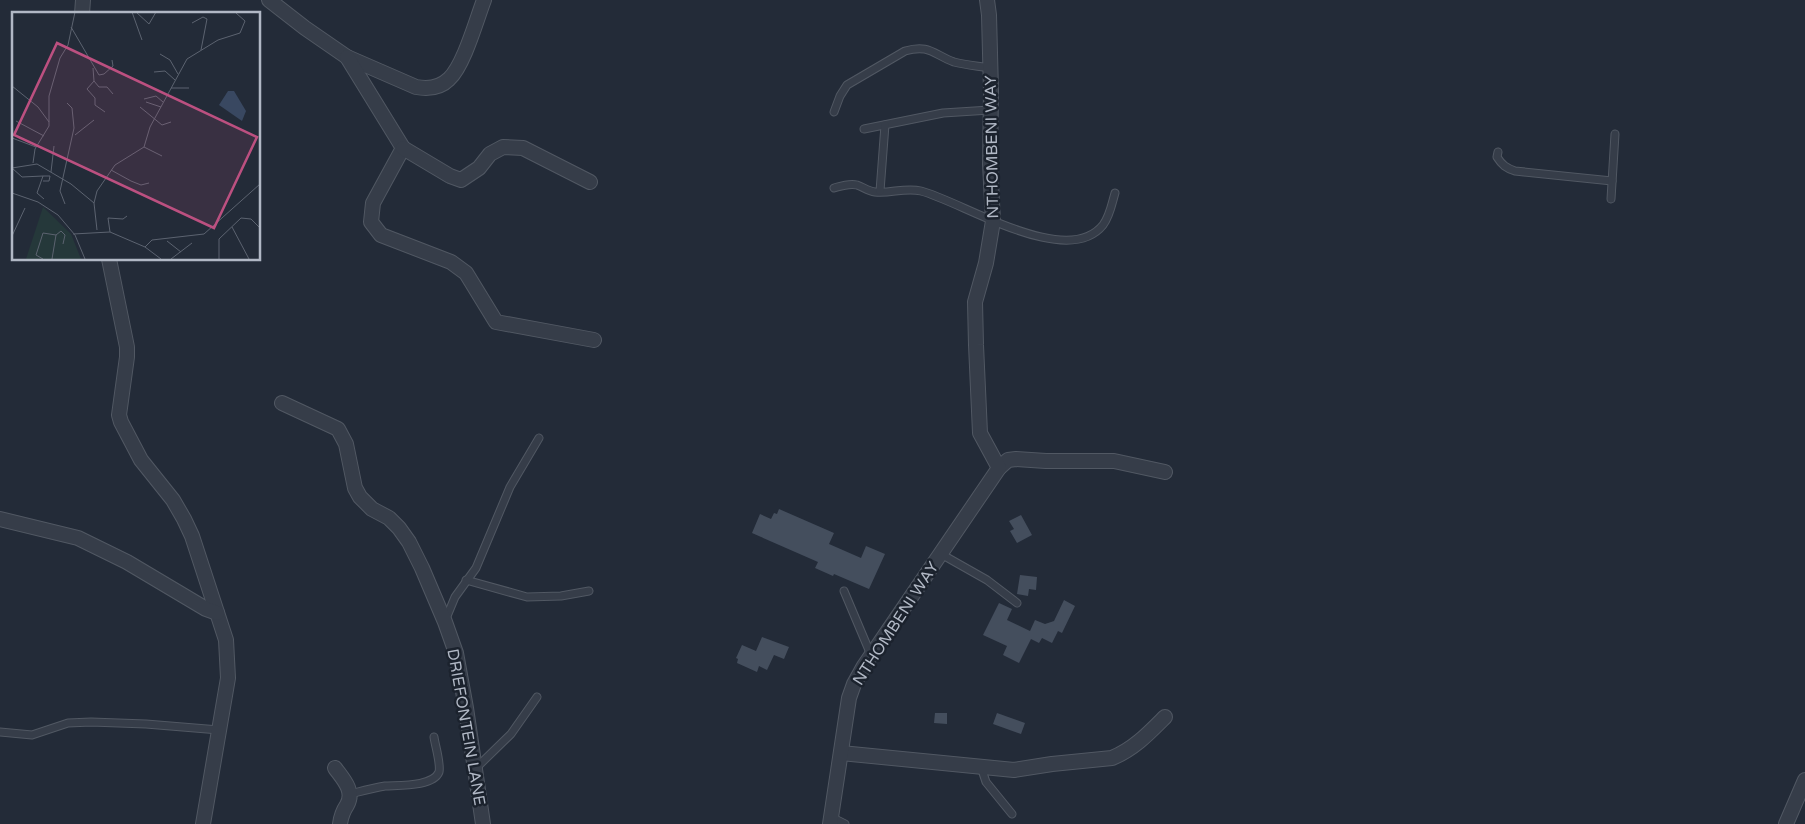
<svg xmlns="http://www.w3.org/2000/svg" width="1805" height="824" font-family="'Varela Round',sans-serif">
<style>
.building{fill:#444e5d}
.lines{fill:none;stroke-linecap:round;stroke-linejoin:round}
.lane-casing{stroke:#515863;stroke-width:9}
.street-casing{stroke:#515863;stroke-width:16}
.lane{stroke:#363d49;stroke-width:7}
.street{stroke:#363d49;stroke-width:14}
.labels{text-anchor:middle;stroke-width:5;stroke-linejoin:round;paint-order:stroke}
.street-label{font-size:16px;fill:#b1b8c5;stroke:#1b222d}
.inset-road{fill:none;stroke:#5c6370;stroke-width:1}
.view{fill:#bc5080;fill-opacity:0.15;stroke:#bc5080;stroke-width:2.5}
.inset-edge{fill:none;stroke:#b1b8c5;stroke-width:2.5}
</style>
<rect width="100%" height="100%" fill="#232b38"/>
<g class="building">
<path d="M779,509L834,533L829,544L861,558L866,546L885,554L869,589L834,574L833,576L815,568L818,562L752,533L760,514L771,519L774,513L777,514Z"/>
<path d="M1021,515L1032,535L1017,543L1010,531L1014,529L1009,521Z"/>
<path d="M1020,575L1037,577L1036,590L1029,589L1028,596L1017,594Z"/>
<path d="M1064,600L1075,606L1062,633L1058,631L1052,643L1042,638L1039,643L1031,639L1019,663L1003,655L1007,646L983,635L999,603L1012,609L1007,620L1030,631L1035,620L1045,624L1054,621Z"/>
<path d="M762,637L789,647L784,659L774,655L767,670L759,666L757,672L737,663L738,659L736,658L742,645L756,651Z"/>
<path d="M935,713H947V724L934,723Z"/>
<path d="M997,713L1025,723L1021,734L993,724Z"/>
</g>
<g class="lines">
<g class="lane-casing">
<g id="lane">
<path d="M834,112L840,96L847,85L905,51C929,44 933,54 954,62C965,65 978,66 990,68"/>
<path d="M864,129L943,113L990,110"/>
<path d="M1498,152L1497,157C1502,165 1506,168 1515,171L1612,181"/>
<path d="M834,188C841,186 849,183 857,185C863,187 868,191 875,192C890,194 905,187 921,191C963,202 1067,270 1103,225C1110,216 1112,203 1115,193"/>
<path d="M880,191L885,125"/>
<path d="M1611,199L1615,134"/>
<path d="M941,554L987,580L1017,603"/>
<path d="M466,580L527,597L561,596L589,591"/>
<path d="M844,591L871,655"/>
<path d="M445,621L455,597L476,568L510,487L539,438"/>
<path d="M0,732L32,735L68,723L91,722L146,724L219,730"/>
<path d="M981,767L986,782L1012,814"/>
<path d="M475,769L511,734L537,697"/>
<path d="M350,794C362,791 373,788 385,786C398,785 433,787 439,772C441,764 435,745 434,737"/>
<path d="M831,817L845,824"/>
</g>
</g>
<g class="street-casing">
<g id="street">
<path d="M269,0L305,28L347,57L416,87C427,89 440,88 449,79C464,65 476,21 484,0"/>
<path d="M82,14L83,0"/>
<path d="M347,57L403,148L373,203L371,222L381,235L451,262L466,273L496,322L594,340"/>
<path d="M403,148L450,176L461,180L479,168L490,154L503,147L523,148L590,182"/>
<path d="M109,259L127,347V357L119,415L121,422L141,460L173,500L184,519L192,536L226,640L228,678L203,824"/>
<path d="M282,403L338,429L346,444L355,488L360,497L372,509L389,518L399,528L409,542L422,568L445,622L456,653L466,708L483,824"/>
<path d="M999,468L1008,460L1016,459L1046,461H1114L1165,472"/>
<path d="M0,519L78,538L127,562L206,609L217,613"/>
<path d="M841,753L1014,770L1052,764L1112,758C1134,749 1149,733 1165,717"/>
<path d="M335,768C343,779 355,791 347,805C343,811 341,816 340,824"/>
<path d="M830,824L849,698L854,684L864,666L999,468L980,433L976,345L975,302L986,263L993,221L990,164L991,91L989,15L987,0"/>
<path d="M1786,824L1805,780"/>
</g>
</g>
<use href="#lane" class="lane"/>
<use href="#street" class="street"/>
</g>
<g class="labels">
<g class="street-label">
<text transform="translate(991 147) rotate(-91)" y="6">NTHOMBENI WAY</text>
<text transform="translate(895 623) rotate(-57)" y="6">NTHOMBENI WAY</text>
<text transform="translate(467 727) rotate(80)" y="6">DRIEFONTEIN LANE</text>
</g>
</g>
<g transform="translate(12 12)">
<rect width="248" height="248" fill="#232b38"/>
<path d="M31,195L59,222L69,247H14Z" fill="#25383a"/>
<path d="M216,79H222L234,99L230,109L207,93Z" fill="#394861"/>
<path class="inset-road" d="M120,0L130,28M124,0L137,12L144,0M180,11L191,5L195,7L189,38M59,15L87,63L92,62L101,54L100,48M148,42L158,48L166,62M81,56L82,69L75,77L83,86V93L93,100M142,60L153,59L163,68M82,69L87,75H95L101,82M0,74L26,95L37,110M159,76H177M132,87L144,84L151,90M134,90L149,95M128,95L150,113L159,110M4,109L32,124M63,123L82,108M0,126L24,135M132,135L150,144M21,151L23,137L37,114V84L48,46L56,33L63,0M0,156L25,152L59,172L82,191L85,218M0,156L10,165L31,164L25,181L32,187M99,158L119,169L129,173L137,171M39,160L42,134M31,164H38L37,169H31M0,181L26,190L46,203L63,223L73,247M82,191L85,179L103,153L132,135L138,115L175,47L206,28L228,21L233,9L224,1M53,192L48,179L62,116L60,96L55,91M220,215L237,247M98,220L96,206L111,207L115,204M61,222L98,220L133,235L149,247M0,224L13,196M155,229L169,240M133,235L140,228L192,222L248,172M31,247L24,243L31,221L44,223M40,247L44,223L49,219L53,223L51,232M159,247L180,231M207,247V227L229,206L239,207L248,216"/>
<path class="view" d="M45,31L245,125L202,216L2,123Z"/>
<rect width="248" height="248" class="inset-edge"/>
</g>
</svg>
